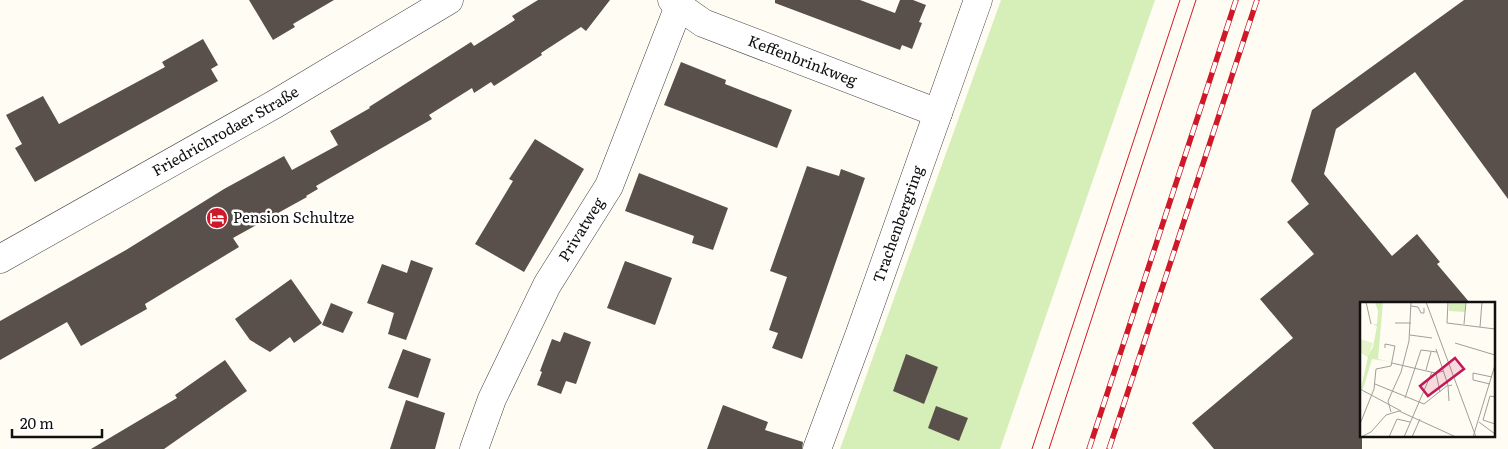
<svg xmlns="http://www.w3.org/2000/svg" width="1508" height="449" font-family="Literata,serif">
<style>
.green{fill:#d6eeb8}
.building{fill:#5a504b}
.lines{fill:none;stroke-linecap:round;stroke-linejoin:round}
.minor-casing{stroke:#434343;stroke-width:29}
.minor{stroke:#fff;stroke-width:28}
.tram{stroke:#cf1928;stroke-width:1}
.rail-casing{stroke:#cf1928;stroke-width:5.5}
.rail{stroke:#fff;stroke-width:4;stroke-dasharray:11;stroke-linecap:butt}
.labels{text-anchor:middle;stroke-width:5;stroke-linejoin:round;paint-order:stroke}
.street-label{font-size:15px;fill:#101010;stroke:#fff}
.poi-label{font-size:15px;fill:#101010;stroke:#fff;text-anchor:start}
.inset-road{fill:none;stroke:#9f9e98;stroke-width:1}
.view{fill:#c2185b;fill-opacity:0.15;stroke:#c2185b;stroke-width:2.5}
.inset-edge{fill:none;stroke:#101010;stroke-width:2.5}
</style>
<rect width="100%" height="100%" fill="#fffcf3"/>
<path class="green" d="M1001,0H1155L1000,449H840Z"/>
<g class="building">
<path d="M249,0H334L293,24L295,27L273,40Z"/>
<path d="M538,0H610L586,31L581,27L541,53L542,55L494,86L491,82L474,93L472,88L429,115L432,119L316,186L318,189L306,196L307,197L233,238L239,247L145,304L147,309L81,346L67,322L0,360V321L126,250L224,189L284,156L292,170L338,145L330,131L370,108L369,107L471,42L474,46L515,20L512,16Z"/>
<path d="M775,0H860L895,13L900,0H913L926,5L919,22L922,23L912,49L902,45L900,50L775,3Z"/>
<path d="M1464,0H1508V199L1415,72L1336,129L1324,174L1392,256L1417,234L1440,262L1437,264L1470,303H1362V449H1214L1192,423L1293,338L1260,299L1314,254L1287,222L1309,204L1291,181L1312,110Z"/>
<path d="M203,39L218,65L211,69L218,81L35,182L15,148L22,144L6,115L43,96L59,124L165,67L162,62Z"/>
<path d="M681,62L726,80L725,84L792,110L777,148L664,105Z"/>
<path d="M535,139L584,169L524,272L475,244L513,181L509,179Z"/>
<path d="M807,166L839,176L841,169L865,178L802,359L772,348L778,333L769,330L787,277L770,271Z"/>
<path d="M639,173L728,208L713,250L692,243L694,236L625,211Z"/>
<path d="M411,260L433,268L406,340L388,334L394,313L367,303L382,264L407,273Z"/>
<path d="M625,261L672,278L655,325L607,308Z"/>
<path d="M291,279L322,323L294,343L290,337L270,352L250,340L235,319Z"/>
<path d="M331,303L353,312L343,333L322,325Z"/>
<path d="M564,332L591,342L576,384L566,381L561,394L537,385L542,372L540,371L552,339L560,342Z"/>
<path d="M403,349L431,359L418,398L388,388Z"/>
<path d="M906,354L938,367L924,404L893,391Z"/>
<path d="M225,360L247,391L164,449H91L177,398L175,395Z"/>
<path d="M406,400L445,413L435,449H390Z"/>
<path d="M723,405L768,422L765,430L803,442L802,449H707Z"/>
<path d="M936,406L968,418L959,441L928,428Z"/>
</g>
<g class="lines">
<g class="minor-casing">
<g id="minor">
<path id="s1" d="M672,0L679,6L703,23L938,113"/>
<path id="s2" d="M0,259L275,104L449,0"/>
<path id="s3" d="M474,449L492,399L547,285L609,186L679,6"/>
<path id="s4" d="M817,449L860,333L978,0"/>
</g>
</g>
<use href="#minor" class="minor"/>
<g class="tram">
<path d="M1032,449L1180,0"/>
<path d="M1049,449L1196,0"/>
</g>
<g class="rail-casing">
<g id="rail">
<path d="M1089,449L1236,0"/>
<path d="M1109,449L1257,0"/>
</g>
</g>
<use href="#rail" class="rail"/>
</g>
<defs>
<g id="hotel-disc" transform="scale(1.125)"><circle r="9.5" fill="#cf1928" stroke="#fff"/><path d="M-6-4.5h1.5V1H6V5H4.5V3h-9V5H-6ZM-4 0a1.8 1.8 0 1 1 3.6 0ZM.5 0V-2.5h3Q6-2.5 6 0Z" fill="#fff"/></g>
</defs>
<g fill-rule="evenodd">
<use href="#hotel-disc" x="217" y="218"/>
</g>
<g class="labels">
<g class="street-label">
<text dy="5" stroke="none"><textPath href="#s1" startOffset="145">Keffenbrinkweg</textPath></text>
<text dy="5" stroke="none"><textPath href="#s2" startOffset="259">Friedrichrodaer Straße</textPath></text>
<text dy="5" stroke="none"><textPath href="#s4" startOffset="239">Trachenbergring</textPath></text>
<text dy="5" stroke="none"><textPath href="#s3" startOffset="245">Privatweg</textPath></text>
</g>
<g class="poi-label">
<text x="233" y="223">Pension Schultze</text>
</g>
</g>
<g transform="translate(1360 302)">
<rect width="135" height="135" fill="#fffcf3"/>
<path d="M15,0H23L18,57L32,60L12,57L3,87L1,86L8,55L0,50L8,53L13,45L17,24L13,22H17L18,9ZM89,0H105V10L89,9Z" fill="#d6eeb8"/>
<path d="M0,37L13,41L8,54L0,50Z" fill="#e7f4cb"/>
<path class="inset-road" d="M6,0L11,22M66,0L116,135M88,0L87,21L135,27M51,4L58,5L61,11H64V6M35,21H51M104,22L106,0M120,25L122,0M50,33L72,36M95,41L135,53M32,61L75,71L84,69M66,68L71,50M76,71L80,90M15,82L64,102L88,83L76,47M130,82L113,78V71L132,75M0,87L41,109M135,95L130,94L123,118L135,122M45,96L61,48L77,50M89,99L88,84L92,83M31,110L28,99L41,70L49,39L51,0M119,120L135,132M0,122L14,87L16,67L31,64L35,44L25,42V46M1,135L11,130L26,113L39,109L96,135M29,135L37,117L50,120M44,135L72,70M52,135L60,117M113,135L135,63"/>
<path class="view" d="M95,56L104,67L68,94L60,84Z"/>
<rect width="135" height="135" class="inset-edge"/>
</g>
<path d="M12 429v8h90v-8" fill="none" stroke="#101010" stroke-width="2.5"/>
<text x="20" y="429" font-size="15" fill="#101010" stroke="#ffffff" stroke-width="4" paint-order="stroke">20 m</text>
</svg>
